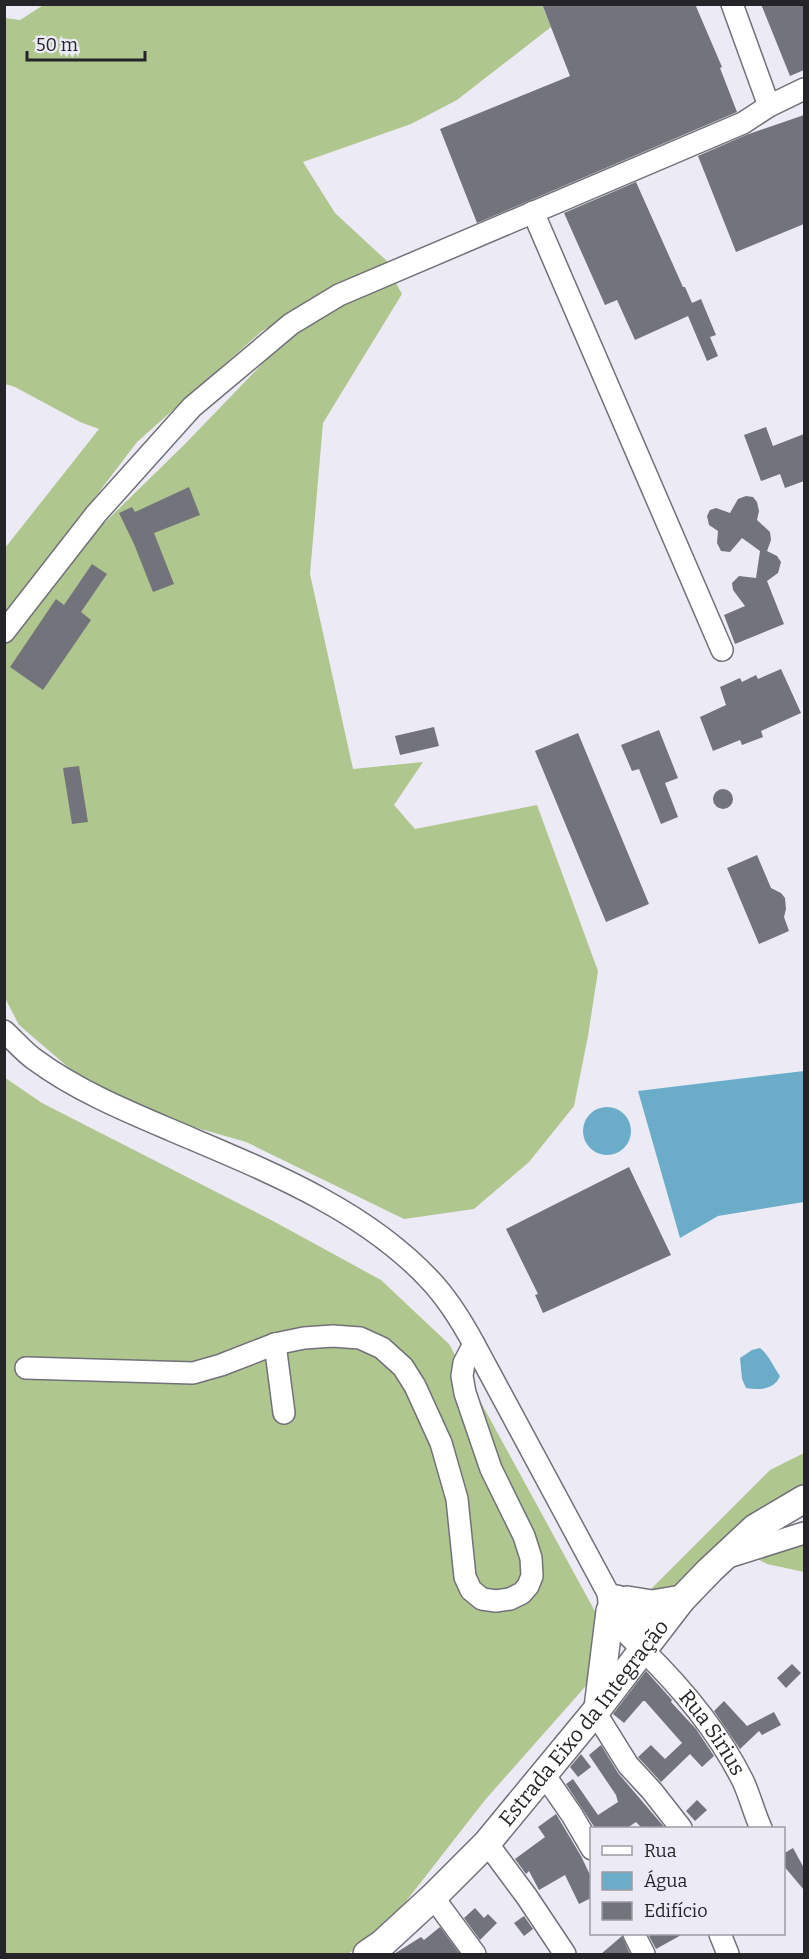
<svg xmlns="http://www.w3.org/2000/svg" width="809" height="1959" font-family="Bitter,serif">
<style>
.forest{fill:#b0c68f}
.water{fill:#6badc8}
.building{fill:#73737b}
.lines{fill:none;stroke-linecap:round;stroke-linejoin:round}
.minor-casing{stroke:#717179;stroke-width:24}
.major-casing{stroke:#717179;stroke-width:30}
.minor{stroke:#fff;stroke-width:21}
.major{stroke:#fff;stroke-width:27}
.labels{text-anchor:middle;stroke-width:6;stroke-linejoin:round;paint-order:stroke}
.street-label{font-size:21px;fill:#252529;stroke:#ecebf5}
</style>
<rect width="100%" height="100%" fill="#ecebf5"/>
<g class="forest">
<path d="M45,4L542,5L551,27L457,100L411,124L303,162L335,213L389,263L262,331L137,442L5,616V548L99,429L80,422L15,387L5,384V18L20,20Z"/>
<path d="M395,281L402,294L323,423L310,574L353,769L423,762L394,805L415,829L537,805L598,971L588,1036L574,1106L529,1162L474,1209L404,1219L246,1142L110,1103L19,1025L5,998V640L94,533L185,444L264,362L321,306Z"/>
<path d="M4,1077L42,1103L273,1221L381,1280L449,1344L597,1615L642,1598L770,1470L804,1453V1499L643,1649L621,1643L622,1645L485,1800L386,1927L348,1954H5Z"/>
<path d="M804,1540V1572L767,1564L754,1557Z"/>
</g>
<g class="water">
<path d="M804,1071V1202L718,1216L680,1238L638,1091Z"/>
<circle cx="607" cy="1131" r="24"/>
<path d="M760,1348C769,1355 773,1366 780,1376C774,1390 760,1390 746,1388L742,1379L740,1358L752,1350Z"/>
</g>
<g class="building">
<path d="M542,4H695L722,67L720,68L737,112L477,223L440,129L570,76Z"/>
<path d="M761,4H804V70L790,76Z"/>
<path d="M804,115V224L736,252L698,156L746,135Z"/>
<path d="M636,182L683,287H685L692,303L701,299L716,335L710,337L718,356L707,361L688,316L635,340L617,300L605,305L564,213Z"/>
<path d="M766,427L773,446L804,434V481L785,488L780,474L761,481L744,435Z"/>
<path d="M189,487L200,515L154,533L174,584L153,592L134,544L119,513L132,507L135,512Z"/>
<path d="M746,496L753,497L757,502L759,511L757,520L770,532L771,540L767,551L777,556L781,562L778,573L767,581L784,624L735,644L724,615L745,606L733,590L732,583L739,576L756,578L760,551L742,538L730,552L721,551L717,543L718,531L709,525L707,516L710,510L716,508L730,513L738,499Z"/>
<path d="M92,564L107,574L81,612L91,620L43,690L10,667L56,599L64,605Z"/>
<path d="M781,669L801,713L761,731L763,737L742,745L740,740L713,751L700,717L726,705L720,687L740,678L742,682L756,675L758,679Z"/>
<path d="M434,727L439,746L400,755L395,736Z"/>
<path d="M659,730L678,778L665,783L678,817L661,824L639,769L632,771L621,745Z"/>
<path d="M578,733L649,904L606,922L535,751Z"/>
<path d="M79,766L88,822L72,824L63,768Z"/>
<circle cx="723" cy="799" r="10"/>
<path d="M757,855L771,888L781,893L785,898L786,909L784,917L789,931L759,944L727,868Z"/>
<path d="M629,1167L671,1255L543,1313L535,1295L538,1294L506,1229Z"/>
<path d="M792,1664L801,1673L786,1688L777,1678Z"/>
<path d="M646,1671L672,1700L671,1702L696,1729L714,1756L702,1767L690,1754L661,1782L638,1757L651,1745L665,1759L682,1743L645,1701H643L624,1723L613,1714Z"/>
<path d="M724,1701L747,1726L774,1712L781,1725L762,1735L759,1731L740,1749L714,1711Z"/>
<path d="M601,1745L618,1773L665,1828H642L636,1822L627,1828H595L566,1784L573,1779L598,1815L618,1802L616,1795L589,1755Z"/>
<path d="M581,1754L591,1767L578,1777L570,1767Z"/>
<path d="M697,1800L707,1810L695,1821L686,1811Z"/>
<path d="M556,1814L581,1856L591,1877V1898L579,1904L565,1875L539,1890L529,1871L526,1874L515,1859L545,1837L538,1827Z"/>
<path d="M793,1848L804,1868V1890L783,1865V1854Z"/>
<path d="M475,1908L484,1918L488,1914L497,1923L480,1940L464,1918Z"/>
<path d="M524,1916L533,1929L524,1936L514,1923Z"/>
<path d="M440,1927L460,1954H394L421,1937L424,1940Z"/>
<path d="M654,1934H683L656,1949L649,1936Z"/>
<path d="M622,1936L630,1954H601Z"/>
</g>
<g class="lines">
<g class="minor-casing">
<g id="minor">
<path d="M732,4L769,106"/>
<path d="M533,212L722,650"/>
<path d="M4,632L96,514L192,407L291,324L339,295L743,123L769,106L804,89"/>
<path id="s1" d="M4,1031C14,1040 23,1051 34,1059C76,1090 124,1110 171,1130C262,1169 362,1207 430,1280C448,1299 462,1322 474,1344L608,1593C609,1619 626,1633 643,1650C683,1689 718,1731 743,1781C750,1796 754,1813 761,1828"/>
<path d="M275,1344L284,1413"/>
<path d="M26,1368L193,1373L221,1365L275,1344L304,1338L333,1336L360,1338L382,1348L403,1367L415,1386L441,1443L457,1499L465,1577L471,1590L482,1599L496,1601L510,1599L522,1593L528,1586L532,1576L531,1558L524,1536L491,1469L465,1393L462,1376L464,1363L474,1344"/>
<path d="M725,1558L804,1533"/>
<path d="M617,1596L627,1600L643,1626L649,1641"/>
<path d="M595,1712L628,1765L652,1791L681,1828"/>
<path d="M543,1773L572,1815L592,1849"/>
<path d="M487,1843L527,1897L565,1954"/>
<path d="M433,1897L475,1954"/>
<path d="M634,1934L644,1954"/>
<path d="M720,1934L728,1954"/>
</g>
</g>
<g class="major-casing">
<g id="major">
<path d="M627,1600L652,1604L682,1599"/>
<path d="M598,1708L610,1611"/>
<path id="s2" d="M367,1954L383,1943L433,1897L487,1843L595,1712L682,1599L710,1570L755,1528L804,1499"/>
</g>
</g>
<use href="#minor" class="minor"/>
<use href="#major" class="major"/>
</g>
<g class="labels">
<g class="street-label">
<text dy="7" stroke="none"><textPath href="#s2" startOffset="318">Estrada Eixo da Integração</textPath></text>
<text dy="7" stroke="none"><textPath href="#s1" startOffset="1035">Rua Sirius</textPath></text>
</g>
</g>
<rect width="809" height="1959" fill="none" stroke="#252529" stroke-width="12"/>
<rect x="590" y="1827" width="195" height="108" fill="#ecebf5" stroke="#9c9ca3" stroke-width="1.5"/>
<rect x="602" y="1846" width="30" height="9" fill="#ffffff" stroke="#9c9ca3" stroke-width="1.5"/>
<text x="644" y="1857" font-size="18" fill="#252529">Rua</text>
<rect x="602" y="1872" width="30" height="18" fill="#6badc8" stroke="#9c9ca3" stroke-width="1.5"/>
<text x="644" y="1887" font-size="18" fill="#252529">Água</text>
<rect x="602" y="1902" width="30" height="18" fill="#73737b" stroke="#9c9ca3" stroke-width="1.5"/>
<text x="644" y="1917" font-size="18" fill="#252529">Edifício</text>
<path d="M27 51v9h118v-9" fill="none" stroke="#252529" stroke-width="3"/>
<text x="36" y="51" font-size="18" fill="#252529" stroke="#ecebf5" stroke-width="4.5" paint-order="stroke">50 m</text>
</svg>
